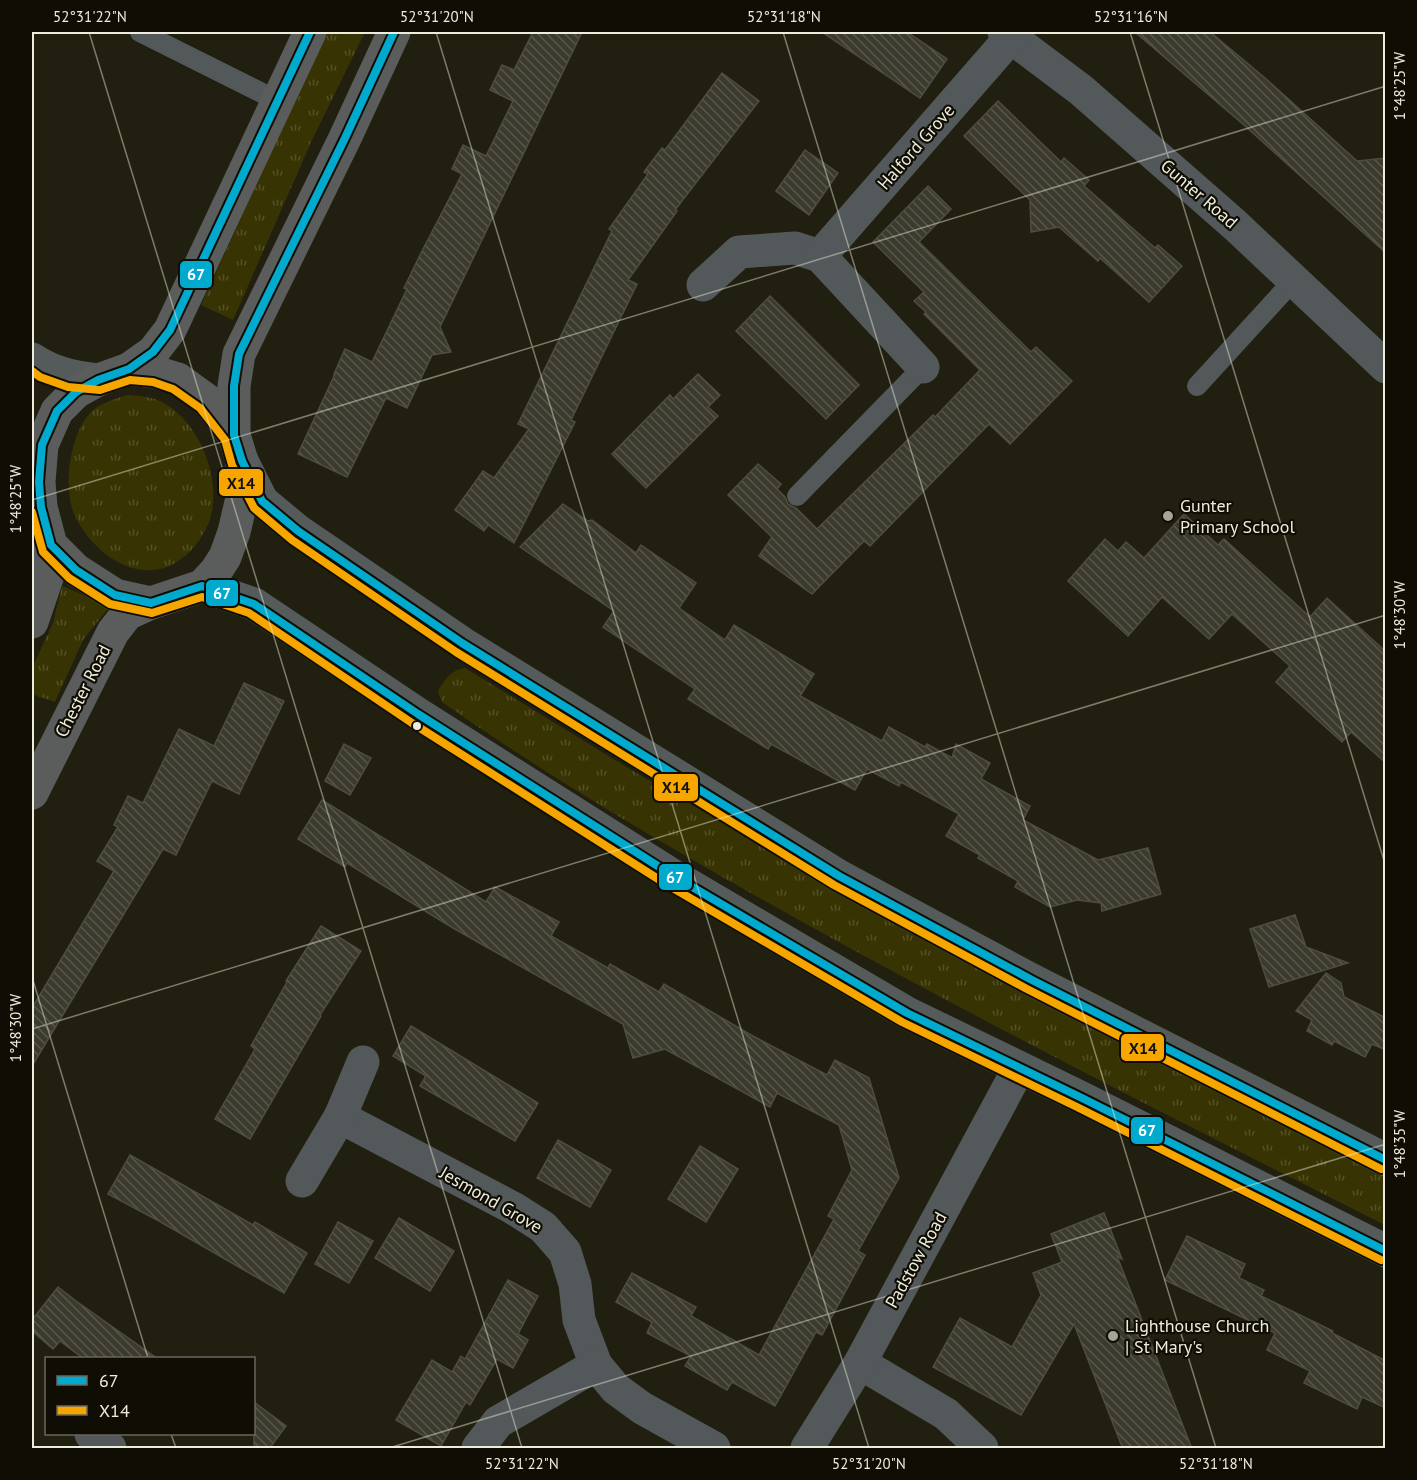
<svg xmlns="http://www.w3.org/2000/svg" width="1417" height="1480" font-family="'PT Sans',sans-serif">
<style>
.grass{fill:url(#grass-tufts)}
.building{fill:url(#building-back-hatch);stroke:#4e4d3f;stroke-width:1.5}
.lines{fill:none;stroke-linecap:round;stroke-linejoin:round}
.lane{stroke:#53585a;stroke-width:20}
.street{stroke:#53585a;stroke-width:33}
.secondary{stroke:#555b5b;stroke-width:33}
.highway{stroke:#5a5d5b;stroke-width:33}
.bus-1-casing{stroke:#100e04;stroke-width:12}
.bus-2-casing{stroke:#100e04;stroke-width:12}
.bus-1{stroke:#00a9ce;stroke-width:8}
.bus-2{stroke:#f7a600;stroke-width:8}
.ticks{fill:none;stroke:#eeeddc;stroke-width:1.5;stroke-opacity:0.45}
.poi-dot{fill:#a6a595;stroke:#100e04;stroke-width:2}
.bus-dot{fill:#eeeddc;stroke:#100e04;stroke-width:2}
.labels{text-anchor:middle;stroke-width:4.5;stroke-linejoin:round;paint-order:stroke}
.street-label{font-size:18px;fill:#eeeddc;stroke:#100e04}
.poi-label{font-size:18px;fill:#eeeddc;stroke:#100e04;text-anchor:start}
.line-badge{stroke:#100e04;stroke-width:2}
.badge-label{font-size:16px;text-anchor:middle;font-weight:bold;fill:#fff}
.pale-badge-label{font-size:16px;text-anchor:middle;font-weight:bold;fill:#111}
.neatline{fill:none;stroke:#eeeddc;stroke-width:2}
.ticks-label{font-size:15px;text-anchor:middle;fill:#eeeddc}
</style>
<defs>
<pattern id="grass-tufts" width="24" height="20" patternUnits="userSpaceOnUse" patternTransform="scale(1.5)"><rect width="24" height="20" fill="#383302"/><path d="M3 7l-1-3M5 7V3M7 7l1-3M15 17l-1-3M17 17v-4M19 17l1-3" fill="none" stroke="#555126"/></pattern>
<pattern id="building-back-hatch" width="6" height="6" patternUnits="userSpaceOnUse" patternTransform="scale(1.5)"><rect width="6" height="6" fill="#3b3a2d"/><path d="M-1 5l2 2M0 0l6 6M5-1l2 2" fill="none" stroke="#58574b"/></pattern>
</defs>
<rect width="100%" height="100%" fill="#212010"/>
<g class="grass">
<path d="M327,32H365L312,140L233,320L201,305Z"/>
<path d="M128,395C141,396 156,397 167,405C202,427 223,483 209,522C202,539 191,554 175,563C134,587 85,547 72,508C64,481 71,432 91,412C100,403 115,399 128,395Z"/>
<path d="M62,586L110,606L83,640L55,702L32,694V668L53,623Z"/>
<path d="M465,668L638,774L914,933L1385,1174V1225C1204,1134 1024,1043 846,946C708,870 570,792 442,702L438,691C445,679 451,670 465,668Z"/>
</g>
<g class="building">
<path d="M533,32H582L440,327L451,352L432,355L407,408L386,398L347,477L298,454L335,374H334L345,349L372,362L407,289L404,288L420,255L462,174L452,169L463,145L486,156L513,101L490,90L502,65L514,70Z"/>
<path d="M822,32H907L947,59L920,98Z"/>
<path d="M1135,32H1210L1265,78L1357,161L1386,158V253L1244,125Z"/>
<path d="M722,73L759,101L675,210L677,211L628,280L637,284L571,420L575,422L514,543L488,525L484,531L455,510L483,471L494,478L529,429L518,424L612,231L609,229L648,174L644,172L662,148L665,150Z"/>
<path d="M998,101L1061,162L1064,158L1089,180L1084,186L1155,248L1158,245L1182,266L1149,302L1100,258L1098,261L1059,227L1031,232L1030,200L964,136Z"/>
<path d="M805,150L838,173L809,215L776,191Z"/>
<path d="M928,186L951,209L919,242L1031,352L1036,347L1072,381L1010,444L989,424L870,546L864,541L812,594L759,556L772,537L728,495L758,464L781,484L777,489L785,497L788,504L796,508L817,529L933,415L935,417L980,370L924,314L926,312L914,301L924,292L873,242Z"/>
<path d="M770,296L859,385L826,419L736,331Z"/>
<path d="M698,374L720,395L708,407L718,416L646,488L612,454L670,395L673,399Z"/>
<path d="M563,504L588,521L592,520L636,553L641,545L696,583L679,608L725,640L734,625L814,674L800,696L882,741L889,727L925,747L927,744L952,758L956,744L990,763L981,779L1030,806L1023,820L1098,860L1148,848L1161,894L1102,911L1101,903L1077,900L1050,907L1015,887L1018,881L978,858L980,855L946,836L959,814L901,782L899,786L867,769L855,790L771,744L768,749L688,699L695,689L603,627L614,611L520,547Z"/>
<path d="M1184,514L1218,545L1224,539L1310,617L1327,598L1386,652V763L1351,732L1342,742L1276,682L1290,666L1232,614L1209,639L1162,597L1128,636L1068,581L1105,539L1118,551L1126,542L1144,558Z"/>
<path d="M244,683L284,701L239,794L212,781L176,855L163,849L32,1066V1008L114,871L97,861L118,827L114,825L128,796L143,803L179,729L214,746Z"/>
<path d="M344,744L371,758L350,795L325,781Z"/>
<path d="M322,800L486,902L495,887L559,922L551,936L608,968L610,964L659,992L664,984L751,1035L827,1075L835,1060L869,1078L899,1178L858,1251L865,1255L822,1335L816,1332L775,1406L732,1382L727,1390L685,1366L691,1356L647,1333L652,1322L616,1302L632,1273L696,1307L691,1316L759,1355L834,1219L828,1216L852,1170L839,1125L777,1093L770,1107L665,1049L633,1058L623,1024L453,928L347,863L345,867L298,839Z"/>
<path d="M1295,915L1306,947L1348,963L1269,987L1250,929Z"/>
<path d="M321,926L361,951L320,1015L321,1016L250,1139L215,1119L255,1049L251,1046L287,982L286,981Z"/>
<path d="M1326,973L1341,983L1344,997L1386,1018V1050L1372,1044L1365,1057L1334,1041L1332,1045L1307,1031L1312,1020L1296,1011Z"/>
<path d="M411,1026L538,1103L515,1141L420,1086L426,1076L393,1056Z"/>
<path d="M558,1140L611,1170L590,1207L537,1178Z"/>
<path d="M700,1146L738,1169L706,1222L668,1199Z"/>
<path d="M130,1155L253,1225L255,1222L307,1253L284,1293L159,1221L108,1194Z"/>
<path d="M1104,1213L1122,1259L1117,1256L1192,1449H1123L1074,1324L1021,1415L933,1367L960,1318L1012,1347L1041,1295L1033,1273L1062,1262L1051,1234Z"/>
<path d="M399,1218L454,1251L430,1291L375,1258Z"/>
<path d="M338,1222L373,1241L349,1283L315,1264Z"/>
<path d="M1187,1236L1245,1264L1239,1278L1264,1290L1261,1296L1333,1331L1332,1333L1386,1361V1408L1362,1397L1357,1409L1304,1383L1310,1371L1267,1350L1275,1333L1165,1280Z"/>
<path d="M508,1280L538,1296L518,1334L528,1340L513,1368L497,1359L470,1405L466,1402L441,1446L396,1420L432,1360L452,1372L461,1356L465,1359Z"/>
<path d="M58,1287L76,1301L158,1359H84L60,1341L53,1349L32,1331V1320Z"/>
<path d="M254,1402L286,1426L269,1449H254Z"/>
</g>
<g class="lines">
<g class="lane">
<path d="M140,32L278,101"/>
<path d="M1197,386L1293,281"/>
<path d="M797,496L923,367"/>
</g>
<g class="street">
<path d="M1004,32L1081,90L1235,225L1386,367"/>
<path d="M703,285L739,252L795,248L820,256"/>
<path d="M923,367L820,256L1011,37"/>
<path d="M340,1117L513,1208L543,1227L565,1252L575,1284L579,1320L596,1365"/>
<path d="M302,1181L340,1117L363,1062"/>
<path d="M860,1363L946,1414L982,1448"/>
<path d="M91,1434L110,1448"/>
<path d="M478,1448L498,1422L596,1365L616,1389L642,1408L714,1448"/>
<path d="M807,1448L860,1363L1019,1068"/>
</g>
<g class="secondary">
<path d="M32,359C53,373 73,377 98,380"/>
<path d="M242,461L262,501L298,531L462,643L839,876L1032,980L1386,1160"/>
<path d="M202,586L254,604L418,714L672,875L907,1013L1082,1098L1386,1251"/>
</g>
<g class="highway">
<path d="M129,369L155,372L178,379L207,400L234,435L242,461V498L234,532L225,557L216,571L202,586L151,603L115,595L76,570L51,545L41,507L39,482L42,445L57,411L76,392L98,380Z"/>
<path d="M129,369L153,352L170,330L310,32"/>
<path d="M234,435V386L239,354L345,138L394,32"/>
<path d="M32,622L48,575L51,545"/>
<path d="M32,793L113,632L127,614L151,603"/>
</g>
<g class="bus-1-casing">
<g id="bus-1">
<path d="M310,32L170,330L153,352L129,369L98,380L76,392L57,411L42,445L39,482L41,507L51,545L76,570L115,595L151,603L202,586L254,604L418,714L672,875L907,1013L1082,1098L1386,1251"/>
<path d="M394,32L345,138L239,354L234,386V435L242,461L262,501L298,531L462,643L839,876L1032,980L1386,1160"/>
</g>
</g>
<g class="bus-2-casing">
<g id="bus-2">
<path d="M32,371L40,377L68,387L100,390L130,380L153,382L173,389L200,408L225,440L232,465L254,508L292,540L456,652L834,885L1027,989L1381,1169"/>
<path d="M32,512L43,552L69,578L110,604L152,613L202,597L249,613L412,723L666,884L902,1022L1077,1107L1381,1260"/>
</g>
</g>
<use href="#bus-1" class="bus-1"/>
<use href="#bus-2" class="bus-2"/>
</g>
<path class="ticks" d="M89,32L522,1448M436,32L869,1448M783,32L1216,1448M1130,32L1386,867M32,500L1386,86M32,977L148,1358M32,1029L1386,615M171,1434L176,1448M389,1448L1386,1144"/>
<g class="poi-dot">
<circle cx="1168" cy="516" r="6"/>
<circle cx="1113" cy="1336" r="6"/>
</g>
<circle class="bus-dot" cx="417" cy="726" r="5"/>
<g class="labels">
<g class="street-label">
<text transform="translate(916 147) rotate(-49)" y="6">Halford Grove</text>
<text transform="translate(1199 194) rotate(41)" y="6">Gunter Road</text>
<text transform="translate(83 691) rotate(-63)" y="6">Chester Road</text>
<text transform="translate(491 1200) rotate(30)" y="6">Jesmond Grove</text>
<text transform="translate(916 1260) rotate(-61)" y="6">Padstow Road</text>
</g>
<g class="poi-label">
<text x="1180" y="512">Gunter<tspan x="1180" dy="21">Primary School</tspan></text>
<text x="1125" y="1332">Lighthouse Church<tspan x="1125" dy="21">| St Mary's</tspan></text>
</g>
</g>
<g class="line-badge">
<rect x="179" y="260" width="34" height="29" rx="6" fill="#00a9ce"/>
<rect x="218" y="468" width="46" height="29" rx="6" fill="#f7a600"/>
<rect x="205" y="579" width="34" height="28" rx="6" fill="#00a9ce"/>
<rect x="653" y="773" width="46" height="29" rx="6" fill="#f7a600"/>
<rect x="658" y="863" width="35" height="28" rx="6" fill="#00a9ce"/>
<rect x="1120" y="1033" width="45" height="29" rx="6" fill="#f7a600"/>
<rect x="1130" y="1116" width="34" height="29" rx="6" fill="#00a9ce"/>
</g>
<g class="badge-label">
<text x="196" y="280">67</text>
<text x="222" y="599">67</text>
<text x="675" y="883">67</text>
<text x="1147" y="1136">67</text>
</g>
<g class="pale-badge-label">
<text x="241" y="489">X14</text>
<text x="676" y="793">X14</text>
<text x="1143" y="1054">X14</text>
</g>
<rect width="1417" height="1480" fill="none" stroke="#100e04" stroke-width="66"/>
<rect x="45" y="1357" width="210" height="78" fill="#100e04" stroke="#69675a" stroke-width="1.5"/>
<rect x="57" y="1376" width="30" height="9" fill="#00a9ce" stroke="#69675a" stroke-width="1.5"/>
<text x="99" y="1387" font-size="18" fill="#eeeddc">67</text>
<rect x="57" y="1406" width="30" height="9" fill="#f7a600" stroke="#69675a" stroke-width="1.5"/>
<text x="99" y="1417" font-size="18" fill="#eeeddc">X14</text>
<rect x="33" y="33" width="1351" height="1414" class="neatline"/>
<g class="ticks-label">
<text x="90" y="22">52°31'22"N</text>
<text x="437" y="22">52°31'20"N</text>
<text x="784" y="22">52°31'18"N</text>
<text x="1131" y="22">52°31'16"N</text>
<text transform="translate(1400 86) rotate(-90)" y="5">1°48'25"W</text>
<text transform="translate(16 499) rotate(-90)" y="5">1°48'25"W</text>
<text transform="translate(1400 615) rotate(-90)" y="5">1°48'30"W</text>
<text transform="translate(16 1028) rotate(-90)" y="5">1°48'30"W</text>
<text transform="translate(1400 1144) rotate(-90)" y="5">1°48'35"W</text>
<text x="522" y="1469">52°31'22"N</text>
<text x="869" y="1469">52°31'20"N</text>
<text x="1216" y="1469">52°31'18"N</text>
</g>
</svg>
